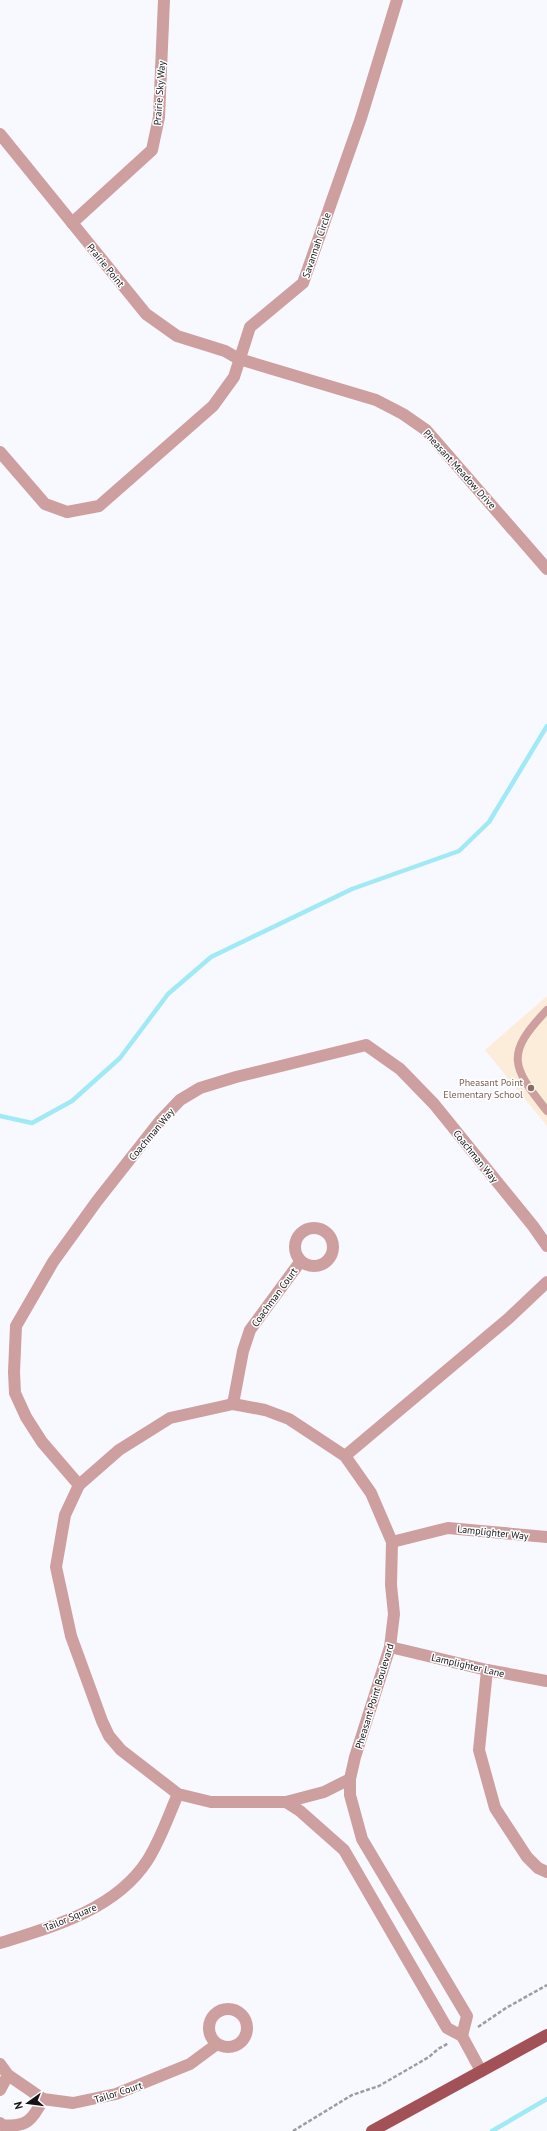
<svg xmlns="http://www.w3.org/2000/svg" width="547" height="2131" font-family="'PT Sans',sans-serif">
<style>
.education{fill:#fbedd9}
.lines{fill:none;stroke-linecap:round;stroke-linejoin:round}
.stream{stroke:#a0eaf7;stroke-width:4.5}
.path{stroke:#9c9ca2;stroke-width:2.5;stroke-dasharray:4 2;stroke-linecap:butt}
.service{stroke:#ce9f9f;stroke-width:8}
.minor{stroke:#ce9f9f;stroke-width:12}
.primary{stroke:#a25156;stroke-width:12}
.education-dot{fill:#8d6e63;stroke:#fff;stroke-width:1.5}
.labels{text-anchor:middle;stroke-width:3;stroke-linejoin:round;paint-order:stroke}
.street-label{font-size:10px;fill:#141418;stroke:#fff}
.education-label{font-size:10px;fill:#785e54;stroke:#fff;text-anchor:end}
</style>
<rect width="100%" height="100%" fill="#f8f8ff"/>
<path class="education" d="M547,996V1126L485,1050Z"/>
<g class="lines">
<g class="stream">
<path d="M0,1116L32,1123L72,1101L120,1058L168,994L211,957L352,889L459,851L489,822L547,726"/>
<path d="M492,2131L547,2099"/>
</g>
<g class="path">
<path d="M478,2027L506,2008L547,1985"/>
<path d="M293,2131L352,2095L379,2086L429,2057L438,2049L449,2043"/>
</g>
<path class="service" d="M547,1010C505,1054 511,1066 547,1111"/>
<g class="minor">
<path d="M0,134L146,314L177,336L225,351L239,359L376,400L403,414L426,430L547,569"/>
<path d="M72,223L152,150L159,117L164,0"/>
<path d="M0,452L45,504L67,512L99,506L213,406L234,377L250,327L303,283L361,118L397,0"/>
<circle cx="314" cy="1247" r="19"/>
<path d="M233,1404L265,1410L289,1419L345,1456L371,1493L392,1542L391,1585L394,1614L390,1647L355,1757L350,1779L324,1792L286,1802H211L178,1794L121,1750L109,1736L102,1721L71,1636L56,1567L65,1515L79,1485L119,1450L170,1418Z"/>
<path d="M233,1404L243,1351L250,1330L300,1262"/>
<path d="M345,1456L509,1318L547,1282"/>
<path d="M79,1485L42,1442L26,1417L15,1393L14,1372L16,1326L53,1262L97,1201L160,1121L180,1100L200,1088L236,1077L366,1045L400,1069L434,1104L533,1226L547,1246"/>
<path d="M392,1542L448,1528L547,1537"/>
<path d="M390,1647L487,1670L547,1681"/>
<path d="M487,1670L479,1750L495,1808L527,1857L538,1868L547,1872"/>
<path d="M350,1779V1795L362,1839L467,2016L462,2036"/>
<path d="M286,1802L300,1811L344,1850L447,2028L462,2036L481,2071"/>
<path d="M0,1943C52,1927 115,1910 147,1861C160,1841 168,1817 178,1794"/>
<circle cx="228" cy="2028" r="19"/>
<path d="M0,2064L8,2075L43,2099"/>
<path d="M0,2090L8,2075"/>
<path d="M43,2099L73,2103L116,2094L190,2064L217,2044"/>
<path d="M0,2123L2,2125C26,2128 33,2120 43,2099"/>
</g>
<path class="primary" d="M372,2131L547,2035"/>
</g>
<circle class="education-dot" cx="531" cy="1088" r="4"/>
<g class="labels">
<g class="street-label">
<text transform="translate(159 93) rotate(-86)" y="4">Prairie Sky Way</text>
<text transform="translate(316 245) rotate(-71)" y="4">Savannah Circle</text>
<text transform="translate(106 265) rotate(51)" y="4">Prairie Point</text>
<text transform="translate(460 469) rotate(48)" y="4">Pheasant Meadow Drive</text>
<text transform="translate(151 1134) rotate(-50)" y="4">Coachman Way</text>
<text transform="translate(476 1156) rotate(51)" y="4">Coachman Way</text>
<text transform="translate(274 1297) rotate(-54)" y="4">Coachman Court</text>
<text transform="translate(493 1532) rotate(6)" y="4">Lamplighter Way</text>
<text transform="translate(468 1665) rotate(13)" y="4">Lamplighter Lane</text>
<text transform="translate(374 1696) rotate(-73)" y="4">Pheasant Point Boulevard</text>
<text transform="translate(70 1917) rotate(-23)" y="4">Tailor Square</text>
<text transform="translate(118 2092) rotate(-18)" y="4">Tailor Court</text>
</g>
<g class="education-label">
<text x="523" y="1086">Pheasant Point<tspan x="523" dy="12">Elementary School</tspan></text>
</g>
</g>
<g transform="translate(28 2103) rotate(256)" stroke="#ffffff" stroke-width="3" paint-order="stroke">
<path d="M0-3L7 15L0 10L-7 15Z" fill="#141418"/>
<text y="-6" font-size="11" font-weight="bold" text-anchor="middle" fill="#141418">N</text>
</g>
</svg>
